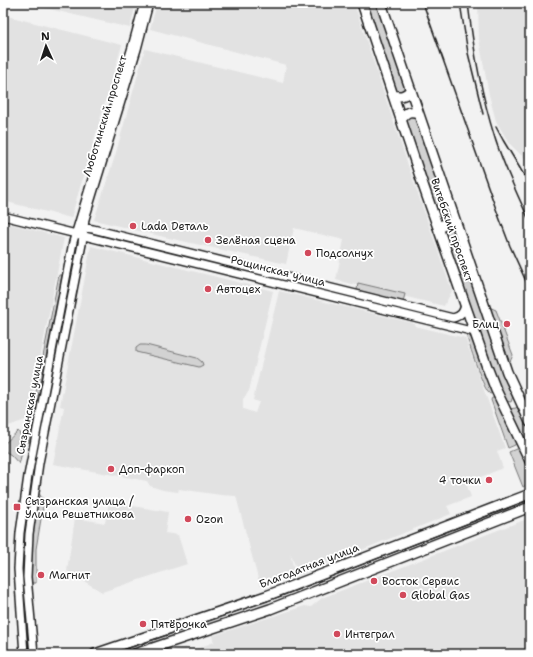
<svg xmlns="http://www.w3.org/2000/svg" width="533" height="657" font-family="'Shantell Sans',sans-serif">
  <style>
    .built { fill: #e2e2e2 }
    .green { fill: #d2d2d2; stroke: #777 }
    .lines { fill: none; stroke-linecap: round; stroke-linejoin: round }
    .tertiary-casing { stroke: #1c1c1c; stroke-width: 10 }
    .primary-casing { stroke: #1c1c1c; stroke-width: 12 }
    .tertiary { stroke: #fff; stroke-width: 7 }
    .primary { stroke: #fff; stroke-width: 9 }
    .tram { stroke: #1c1c1c; stroke-width: 1 }
    .rail { stroke: #1c1c1c; stroke-width: 1.5 }
    .poi-dot { fill: #d1495b; stroke: #fff; stroke-width: 1.5 }
    .labels { text-anchor: middle; dominant-baseline: central; stroke-width: 3.5; stroke-linejoin: round; paint-order: stroke }
    .street-label { font-size: 11px; fill: #1c1c1c; stroke: #fff }
    .poi-label { font-size: 11px; fill: #1c1c1c; stroke: #fff; text-anchor: start }
  </style>
  <rect width="100%" height="100%" fill="#f2f2f2"/>
  <filter id="ink" filterUnits="userSpaceOnUse"><feTurbulence type="fractalNoise" baseFrequency=".025" numOctaves="2"/><feDisplacementMap in="SourceGraphic" scale="8" xChannelSelector="R" yChannelSelector="G"/><feConvolveMatrix kernelMatrix="1 2 1 2 8 2 1 2 1" color-interpolation-filters="sRGB"/></filter>
  <g filter="url(#ink)">
    <path class="built" d="M 24,3 L 136,3 L 130,28 Z
      M 157,3 L 354,3 L 410,171 L 452,291 L 444,306 L 336,280 L 344,240 L 294,228 L 286,264 L 164,237 L 94,220 L 115,156 L 145,49 L 283,83 L 286,65 L 150,29 Z
      M 478,3 L 530,3 L 530,164 L 509,143 L 496,121 L 489,95 L 479,39 Z
      M 3,15 L 122,45 L 71,218 L 3,201 Z
      M 3,222 L 64,238 L 28,419 L 3,428 Z
      M 91,246 L 273,291 L 249,391 L 243,399 L 243,409 L 255,413 L 259,402 L 253,400 L 279,291 L 413,323 L 415,326 L 465,338 L 505,448 L 497,451 L 503,468 L 466,483 L 471,497 L 447,506 L 451,514 L 299,575 L 290,553 L 295,575 L 260,586 L 236,496 L 221,495 L 179,489 L 178,492 L 163,490 L 150,486 L 147,481 L 53,464 L 64,407 L 60,406 Z
      M 109,502 L 168,512 L 165,533 L 178,535 L 187,564 L 102,592 L 67,571 L 75,518 L 105,523 Z
      M 527,519 L 530,529 L 530,654 L 163,654 L 186,647 L 188,652 L 214,642 L 212,636 L 305,606 L 311,607 L 322,598 Z"/>
    <path class="green" d="M 366,3 L 376,3 L 405,88 L 405,91 L 396,92 Z
      M 408,115 L 415,116 L 416,119 L 450,219 L 444,219 L 440,222 L 406,120 Z
      M 447,226 L 452,226 L 454,229 L 513,396 L 511,402 L 506,401 L 489,359 L 443,232 Z
      M 59,275 L 62,275 L 29,443 L 28,436 L 31,418 Z
      M 358,283 L 405,294 L 403,302 L 357,290 Z
      M 489,307 L 496,310 L 513,355 L 509,364 Z
      M 468,335 L 473,340 L 492,393 L 490,394 C 483,390 471,348 467,338 Z
      M 140,345 L 146,345 L 197,358 L 202,362 L 203,365 L 199,367 L 136,352 L 136,348 Z
      M 492,398 L 495,398 L 516,442 L 515,445 L 508,448 L 491,400 Z
      M 518,406 L 530,431 L 530,452 L 509,409 L 516,408 Z
      M 18,431 C 26,441 22,453 19,464 L 11,455 L 3,450 L 4,444 Z
      M 516,449 L 519,450 L 530,472 L 528,473 C 529,479 529,484 523,487 L 509,452 Z
      M 38,492 L 44,501 L 36,549 L 36,583 L 31,583 L 32,545 Z"/>
    <g class="lines">
      <g class="tertiary-casing">
        <path id="tertiary" d="M 3,216 L 475,332
          M 81,230 L 85,228 L 93,229 L 453,318 C 461,316 464,312 465,304
          M 24,654 L 18,569 L 20,533 L 28,476 L 73,242 L 132,47 L 144,3
          M 34,654 L 27,577 L 29,534 L 39,463 L 82,244 L 85,219 L 137,49 L 149,3"/>
      </g>
      <g class="primary-casing">
        <path id="primary" d="M 362,3 L 422,182 L 487,367 L 496,390 L 530,461
          M 381,3 L 507,372 L 530,422
          M 393,95 C 401,97 405,96 411,90
          M 401,119 C 406,112 410,110 418,113
          M 439,231 C 443,223 447,220 456,224
          M 95,654 L 266,596 L 530,494
          M 135,654 L 270,609 L 530,507"/>
      </g>
      <use href="#tertiary" class="tertiary"/>
      <use href="#primary" class="primary"/>
      <path class="tram" d="M 110,654 L 282,596 L 530,499"/>
      <path class="rail" d="M 423,3 L 496,209 L 510,246 L 530,290
        M 460,3 L 468,53 L 483,114
        M 468,3 C 473,46 481,93 494,135 C 503,165 517,194 530,222
        M 496,127 L 503,140 L 530,185"/>
    </g>
  </g>
  <g class="poi-dot">
    <circle cx="133" cy="226" r="4"/>
    <circle cx="208" cy="240" r="4"/>
    <circle cx="308" cy="253" r="4"/>
    <circle cx="208" cy="289" r="4"/>
    <circle cx="507" cy="324" r="4"/>
    <circle cx="111" cy="469" r="4"/>
    <circle cx="489" cy="480" r="4"/>
    <rect x="13" y="503" width="8" height="8" rx="2"/>
    <circle cx="188" cy="519" r="4"/>
    <circle cx="41" cy="575" r="4"/>
    <circle cx="374" cy="581" r="4"/>
    <circle cx="403" cy="595" r="4"/>
    <circle cx="143" cy="624" r="4"/>
    <circle cx="337" cy="634" r="4"/>
  </g>
  <g class="labels">
    <g class="street-label">
      <text transform="translate(105 116) rotate(-73)">Люботинский проспект</text>
      <text transform="translate(452 230) rotate(71)">Витебский проспект</text>
      <text transform="translate(278 271) rotate(14)">Рощинская улица</text>
      <text transform="translate(30 405) rotate(-79)">Сызранская улица</text>
      <text transform="translate(309 566) rotate(-21)">Благодатная улица</text>
    </g>
    <g class="poi-label">
      <text x="141" y="226">Lada Dеталь</text>
      <text x="216" y="240">Зелёная сцена</text>
      <text x="316" y="253">Подсолнух</text>
      <text x="216" y="289">Автоцех</text>
      <text x="499" y="324" text-anchor="end">Блиц</text>
      <text x="119" y="469">Доп-фаркоп</text>
      <text x="481" y="480" text-anchor="end">4 точки</text>
      <text x="25" y="501">Сызранская улица /<tspan x="25" dy="13">Улица Решетникова</tspan></text>
      <text x="196" y="519">Ozon</text>
      <text x="49" y="575">Магнит</text>
      <text x="382" y="581">Восток Сервис</text>
      <text x="411" y="595">Global Gas</text>
      <text x="151" y="624">Пятёрочка</text>
      <text x="345" y="634">Интеграл</text>
    </g>
  </g>
  <rect width="533" height="657" fill="none" stroke="#fff" stroke-width="16"/>
  <rect x="8" y="8" width="517" height="641" fill="none" stroke="#1c1c1c" stroke-width="1.5" filter="url(#ink)"/>
  <g transform="translate(46 46) rotate(357)" stroke="#ffffff" stroke-width="3" paint-order="stroke">
  <path d="M0-3L7 15L0 10L-7 15Z" fill="#1c1c1c"/>
  <text y="-6" font-size="11" font-weight="bold" text-anchor="middle" fill="#1c1c1c">N</text>
  </g>
</svg>
